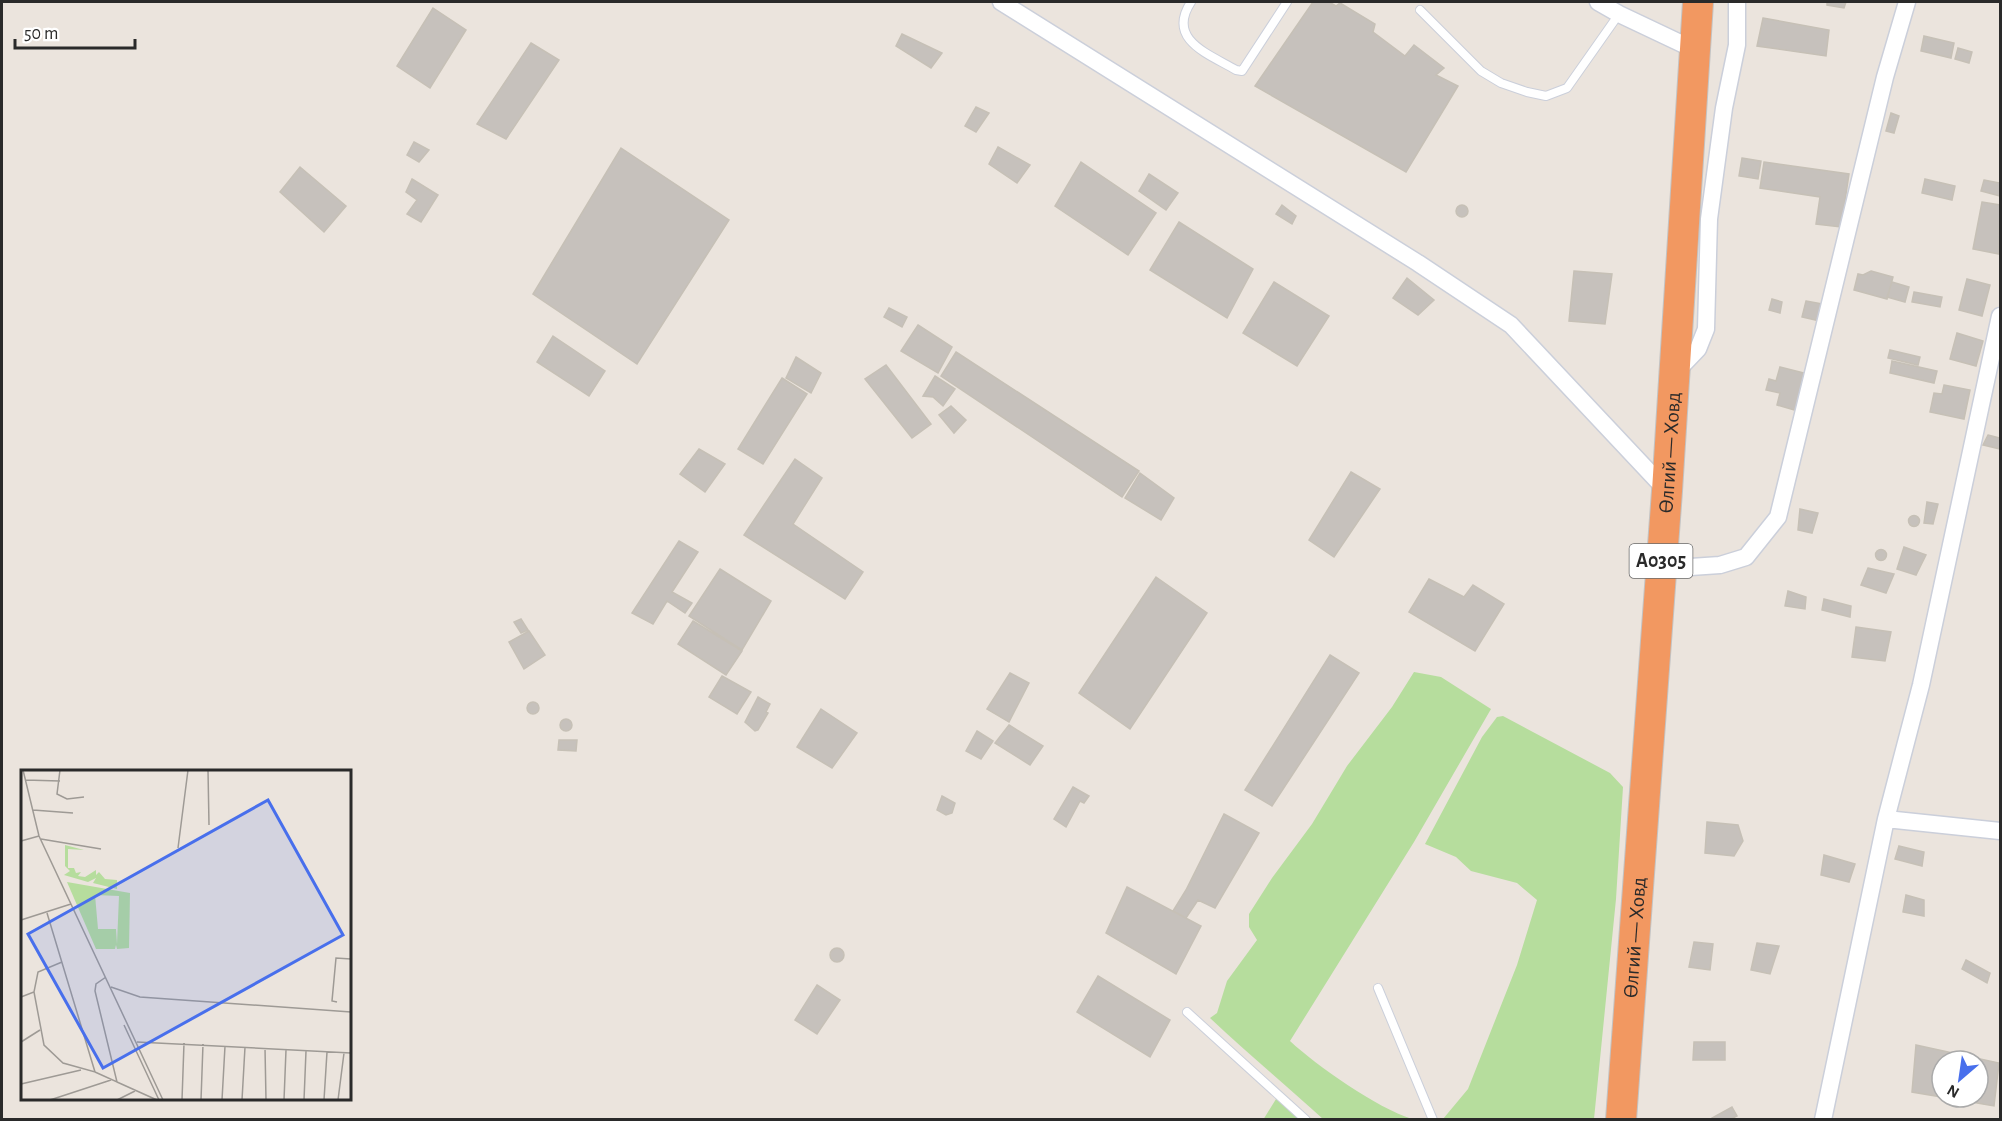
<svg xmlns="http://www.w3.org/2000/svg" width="2002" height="1121" font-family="'Alegreya Sans',sans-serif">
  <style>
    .green { fill: #b6dd9d }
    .building { fill: #c6c1bc; stroke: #c6c0b6; stroke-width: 1.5 }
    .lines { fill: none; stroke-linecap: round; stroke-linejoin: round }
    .lane-casing { stroke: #cbcfda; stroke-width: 10 }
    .street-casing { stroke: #cbcfda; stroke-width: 19 }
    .highway-casing { stroke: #c3c3c3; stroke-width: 32 }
    .lane { stroke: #fff; stroke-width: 8 }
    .street { stroke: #fff; stroke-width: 16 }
    .highway { stroke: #f29861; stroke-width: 30 }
    .labels { text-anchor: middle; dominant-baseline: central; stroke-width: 4.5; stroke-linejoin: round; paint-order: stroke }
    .shield { fill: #fff; stroke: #6a6a6a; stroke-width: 1.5 }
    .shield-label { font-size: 20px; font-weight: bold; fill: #2a2a2a }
    .street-label { font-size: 21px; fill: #2a2a2a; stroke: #fff }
    .inset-road { fill: none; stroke: #9e9a95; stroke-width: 1.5 }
    .view { fill: #486fec; fill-opacity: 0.15; stroke: #486fec; stroke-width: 3 }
    .inset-edge { fill: none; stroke: #2a2a2a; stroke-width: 3 }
  </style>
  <rect width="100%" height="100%" fill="#ebe4dd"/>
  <path class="green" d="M 1414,672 L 1441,677 L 1491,709 L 1414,842 L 1290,1041 C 1317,1066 1377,1108 1412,1119 L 1323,1119 C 1286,1085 1247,1053 1210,1018 L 1217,1013 L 1227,981 L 1257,940 L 1249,927 L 1249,914 L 1272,878 L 1312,824 L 1347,766 L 1392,707 Z
    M 1503,716 L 1610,773 L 1623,787 L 1616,899 L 1594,1119 L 1443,1119 L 1468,1089 L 1517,965 L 1537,900 L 1517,883 L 1471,871 L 1456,857 L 1425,844 L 1482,737 L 1497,717 Z
    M 1281,1091 L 1311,1119 L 1263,1120 Z"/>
  <path class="building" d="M 1313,2 L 1329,2 L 1336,6 L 1340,3 L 1375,24 L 1373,32 L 1405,56 L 1414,45 L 1444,68 L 1436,75 L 1458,86 L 1406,172 L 1255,86 Z
    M 1827,2 L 1846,2 L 1844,8 L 1827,5 Z
    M 433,8 L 466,30 L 430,88 L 397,66 Z
    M 1763,18 L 1829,30 L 1826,56 L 1757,46 Z
    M 902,34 L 942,53 L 931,68 L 896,46 Z
    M 1924,36 L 1954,43 L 1951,58 L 1921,51 Z
    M 531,43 L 559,60 L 506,139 L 477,124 Z
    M 1958,48 L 1972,52 L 1969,63 L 1955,59 Z
    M 976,107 L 989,113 L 976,132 L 965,126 Z
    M 1891,113 L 1899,116 L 1894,133 L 1886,131 Z
    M 414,142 L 429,150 L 419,162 L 407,155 Z
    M 998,147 L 1030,165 L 1017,183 L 989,164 Z
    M 621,148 L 729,220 L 637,364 L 533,294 Z
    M 1742,158 L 1761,161 L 1758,179 L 1739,176 Z
    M 1081,162 L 1156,213 L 1128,255 L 1055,206 Z
    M 1764,162 L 1849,174 L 1841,227 L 1816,224 L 1820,197 L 1760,188 Z
    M 300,167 L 346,206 L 324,232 L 280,192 Z
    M 1149,174 L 1178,193 L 1166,210 L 1139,191 Z
    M 412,179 L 438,195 L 421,222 L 407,214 L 417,200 L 406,192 Z
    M 1925,179 L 1955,186 L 1952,200 L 1922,193 Z
    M 1984,180 L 2000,183 L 2000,196 L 1981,191 Z
    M 1982,202 L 2000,205 L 1999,254 L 1973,249 Z
    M 1282,205 L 1296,216 L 1292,224 L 1276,214 Z
    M1456 211a6 6 0 1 1 12 0a6 6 0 1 1-12 0Z
    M 1179,222 L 1253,269 L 1227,318 L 1150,270 Z
    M 1574,271 L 1612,274 L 1605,324 L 1569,321 Z
    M 1871,271 L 1893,277 L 1887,299 L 1854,290 L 1858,274 L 1863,275 Z
    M 1407,278 L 1434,300 L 1418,315 L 1393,298 Z
    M 1967,279 L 1990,285 L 1982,316 L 1959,310 Z
    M 1274,282 L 1329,316 L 1297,366 L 1243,333 Z
    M 1892,282 L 1909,287 L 1905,302 L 1887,297 Z
    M 1914,292 L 1942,297 L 1940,307 L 1912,302 Z
    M 1772,299 L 1782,302 L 1780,313 L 1769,310 Z
    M 1806,301 L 1823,304 L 1820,321 L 1802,317 Z
    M 889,308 L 907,317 L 902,327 L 884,317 Z
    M 918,325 L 952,347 L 938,373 L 901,351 Z
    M 1957,333 L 1983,341 L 1976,366 L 1950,359 Z
    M 553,336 L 605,371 L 589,396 L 537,362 Z
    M 1890,350 L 1920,357 L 1918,365 L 1888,358 Z
    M 956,352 L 1139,471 L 1122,497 L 941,376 Z
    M 796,357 L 821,373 L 811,393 L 786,378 Z
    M 1892,361 L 1937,371 L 1934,383 L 1890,373 Z
    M 886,365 L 931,424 L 912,438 L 865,379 Z
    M 1780,367 L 1808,374 L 1798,411 L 1777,405 L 1780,393 L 1766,390 L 1769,379 L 1776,381 Z
    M 935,376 L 955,389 L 943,406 L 933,397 L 923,396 Z
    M 782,378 L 807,394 L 763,464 L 738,449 Z
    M 1944,385 L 1970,390 L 1964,419 L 1930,412 L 1934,393 L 1942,394 Z
    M 951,406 L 966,420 L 954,433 L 939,415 Z
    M 1988,435 L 2000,438 L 2000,449 L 1983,445 Z
    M 699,449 L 725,464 L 705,492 L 680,474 Z
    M 795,459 L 822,478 L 793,524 L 863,572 L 845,599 L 744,535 Z
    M 1351,472 L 1380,489 L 1334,557 L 1309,540 Z
    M 1140,473 L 1174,498 L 1161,520 L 1125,498 Z
    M 1927,502 L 1938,504 L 1933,524 L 1924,523 Z
    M 1800,509 L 1818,513 L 1812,533 L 1798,530 Z
    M1908.5 521a5.5 5.5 0 1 1 11 0a5.5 5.5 0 1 1-11 0Z
    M 679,541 L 698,552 L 672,592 L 692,603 L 685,613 L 667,601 L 653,624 L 632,613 Z
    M 1904,547 L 1926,555 L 1916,575 L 1897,569 Z
    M1875.5 555a5.5 5.5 0 1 1 11 0a5.5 5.5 0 1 1-11 0Z
    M 1868,568 L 1894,574 L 1886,593 L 1861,585 Z
    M 720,569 L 771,601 L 742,650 L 689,616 Z
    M 1156,577 L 1207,613 L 1130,729 L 1079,693 Z
    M 1429,579 L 1464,597 L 1473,585 L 1504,604 L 1475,651 L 1409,612 Z
    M 1788,591 L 1806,597 L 1805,609 L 1785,606 Z
    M 1824,599 L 1851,606 L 1850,617 L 1822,610 Z
    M 521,619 L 528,630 L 521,633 L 514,622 Z
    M 693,621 L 742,651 L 726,675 L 678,644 Z
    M 1856,627 L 1891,632 L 1885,661 L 1852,657 Z
    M 529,631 L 545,655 L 524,669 L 509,642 Z
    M 1330,655 L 1359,673 L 1272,806 L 1245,790 Z
    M 1010,673 L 1029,683 L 1009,722 L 987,709 Z
    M 722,676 L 751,692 L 737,714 L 709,697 Z
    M 758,697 L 770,704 L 766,712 L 768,713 L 758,730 L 755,731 L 745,722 Z
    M527 708a6 6 0 1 1 12 0a6 6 0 1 1-12 0Z
    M 821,709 L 857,733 L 832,768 L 797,747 Z
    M560 725a6 6 0 1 1 12 0a6 6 0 1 1-12 0Z
    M 1009,725 L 1043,746 L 1030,765 L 995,743 Z
    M 977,731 L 993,741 L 981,759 L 966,751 Z
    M 559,740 L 577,740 L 576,751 L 558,750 Z
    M 1073,787 L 1089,796 L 1084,803 L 1080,801 L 1066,827 L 1054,819 Z
    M 942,796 L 955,803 L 952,813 L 946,815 L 937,810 Z
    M 1224,814 L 1259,833 L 1215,908 L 1198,900 L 1186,918 L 1173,911 L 1186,890 Z
    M 1707,822 L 1738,825 L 1743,841 L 1734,856 L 1705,853 Z
    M 1899,846 L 1924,852 L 1922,866 L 1895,859 Z
    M 1824,855 L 1855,864 L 1849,882 L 1821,875 Z
    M 1127,887 L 1201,926 L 1176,974 L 1106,933 Z
    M 1906,895 L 1924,900 L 1924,916 L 1903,912 Z
    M 1694,942 L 1713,944 L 1710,970 L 1689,967 Z
    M 1757,943 L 1779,946 L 1770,974 L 1751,970 Z
    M830 955a7 7 0 1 1 14 0a7 7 0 1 1-14 0Z
    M 1966,960 L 1990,973 L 1987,983 L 1962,969 Z
    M 1098,976 L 1170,1020 L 1150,1057 L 1077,1012 Z
    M 817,985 L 840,1000 L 817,1034 L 795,1020 Z
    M 1694,1042 L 1725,1042 L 1725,1060 L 1693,1060 Z
    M 1916,1045 L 1999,1063 L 1994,1106 L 1942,1097 L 1978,1097 L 1978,1061 L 1942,1061 L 1942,1097 L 1912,1092 Z
    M 1732,1107 L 1737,1116 L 1729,1120 L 1713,1120 L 1712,1118 Z"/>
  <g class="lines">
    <g class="lane-casing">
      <path id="lane" d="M 1191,2 C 1166,40 1209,54 1236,70 L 1242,71 L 1287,2
        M 1420,10 L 1481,71 L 1501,83 L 1527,92 L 1546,96 L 1567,88 L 1619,14
        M 1378,988 L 1433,1120
        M 1187,1012 L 1306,1120"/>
    </g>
    <g class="street-casing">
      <path id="street" d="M 1001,2 L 1418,263 L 1511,325 L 1667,491
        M 1598,2 L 1619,14 L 1695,50
        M 1676,372 L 1698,349 L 1706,329 L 1709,219 L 1724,108 L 1737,45 L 1737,2
        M 1661,569 L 1720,565 L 1746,557 L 1778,517 L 1885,77 L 1907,2
        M 1886,819 L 2000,831
        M 1823,1120 L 1886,819 L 1921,685 L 2000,316"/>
    </g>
    <g class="highway-casing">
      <g id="highway">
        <path id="s1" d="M 1621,1120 L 1667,491 L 1698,2"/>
      </g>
    </g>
    <use href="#lane" class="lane"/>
    <use href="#street" class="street"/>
    <use href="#highway" class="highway"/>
  </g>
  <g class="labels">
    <rect class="shield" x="1629.5" y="544" width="63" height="34" rx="4.5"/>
    <g class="shield-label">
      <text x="1661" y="561">A0305</text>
    </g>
    <g class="street-label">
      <text stroke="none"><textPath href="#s1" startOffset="669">Өлгий — Ховд</textPath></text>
      <text stroke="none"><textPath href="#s1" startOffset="183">Өлгий — Ховд</textPath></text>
    </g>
  </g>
  <g transform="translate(21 770)">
    <rect width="330" height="330" fill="#ebe4dd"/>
    <path d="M 44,75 L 63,80 L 47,79 L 47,98 L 53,98 L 55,103 L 60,102 L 57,106 L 64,107 L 75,100 L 75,105 L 78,102 L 84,109 L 96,110 L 96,119 L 72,113 L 75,108 L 67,112 L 43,105 L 49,101 L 44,96 ZM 46,112 L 109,123 L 108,178 L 96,179 L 95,175 L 94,179 L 75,179 ZM 74,125 L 98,126 L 96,174 L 95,159 L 77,159 Z" fill="#b6dd9d" fill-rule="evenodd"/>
    <path class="inset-road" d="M 2,0 L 18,66 L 142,330M 39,0 L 36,24 L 46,29 L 63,27M 187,0 L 188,55M 4,10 L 39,11M 12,40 L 52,43M 20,69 L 80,79M 0,71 L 18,66M 157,78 L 167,0M 0,150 L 50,134M 90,217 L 119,227 L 330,242M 13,222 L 23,275 L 42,293 L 74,302 L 26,143M 0,227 L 13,222 L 17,202 L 41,192M 316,232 L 311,231 L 315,188 L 330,189M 103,255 L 138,330M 0,272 L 19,260M 116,272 L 330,283M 244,278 L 245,330M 74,302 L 96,312 L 74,221 L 75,214 L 85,207M 96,312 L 136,330M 0,314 L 60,300M 29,330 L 90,310M 96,330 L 114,321M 161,330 L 163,273M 180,330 L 182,274M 201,330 L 204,276M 221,330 L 224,277M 263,330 L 265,280M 283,330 L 285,281M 303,330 L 306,282M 317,330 L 323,283"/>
    <path class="view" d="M 247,30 L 322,165 L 82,298 L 7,164 Z"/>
    <rect width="330" height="330" class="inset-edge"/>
  </g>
  <rect width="2002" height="1121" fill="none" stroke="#2a2a2a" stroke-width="6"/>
  <g transform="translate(1960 1079) rotate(209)"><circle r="28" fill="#ffffff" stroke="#aaaaaa" stroke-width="1.5"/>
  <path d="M0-4.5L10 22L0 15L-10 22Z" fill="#486fec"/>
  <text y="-9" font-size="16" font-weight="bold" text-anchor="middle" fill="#2a2a2a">N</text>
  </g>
  <path d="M15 39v9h120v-9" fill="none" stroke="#2a2a2a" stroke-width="3"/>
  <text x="24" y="39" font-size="18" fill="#2a2a2a" stroke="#ffffff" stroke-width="4.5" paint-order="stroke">50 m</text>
</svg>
